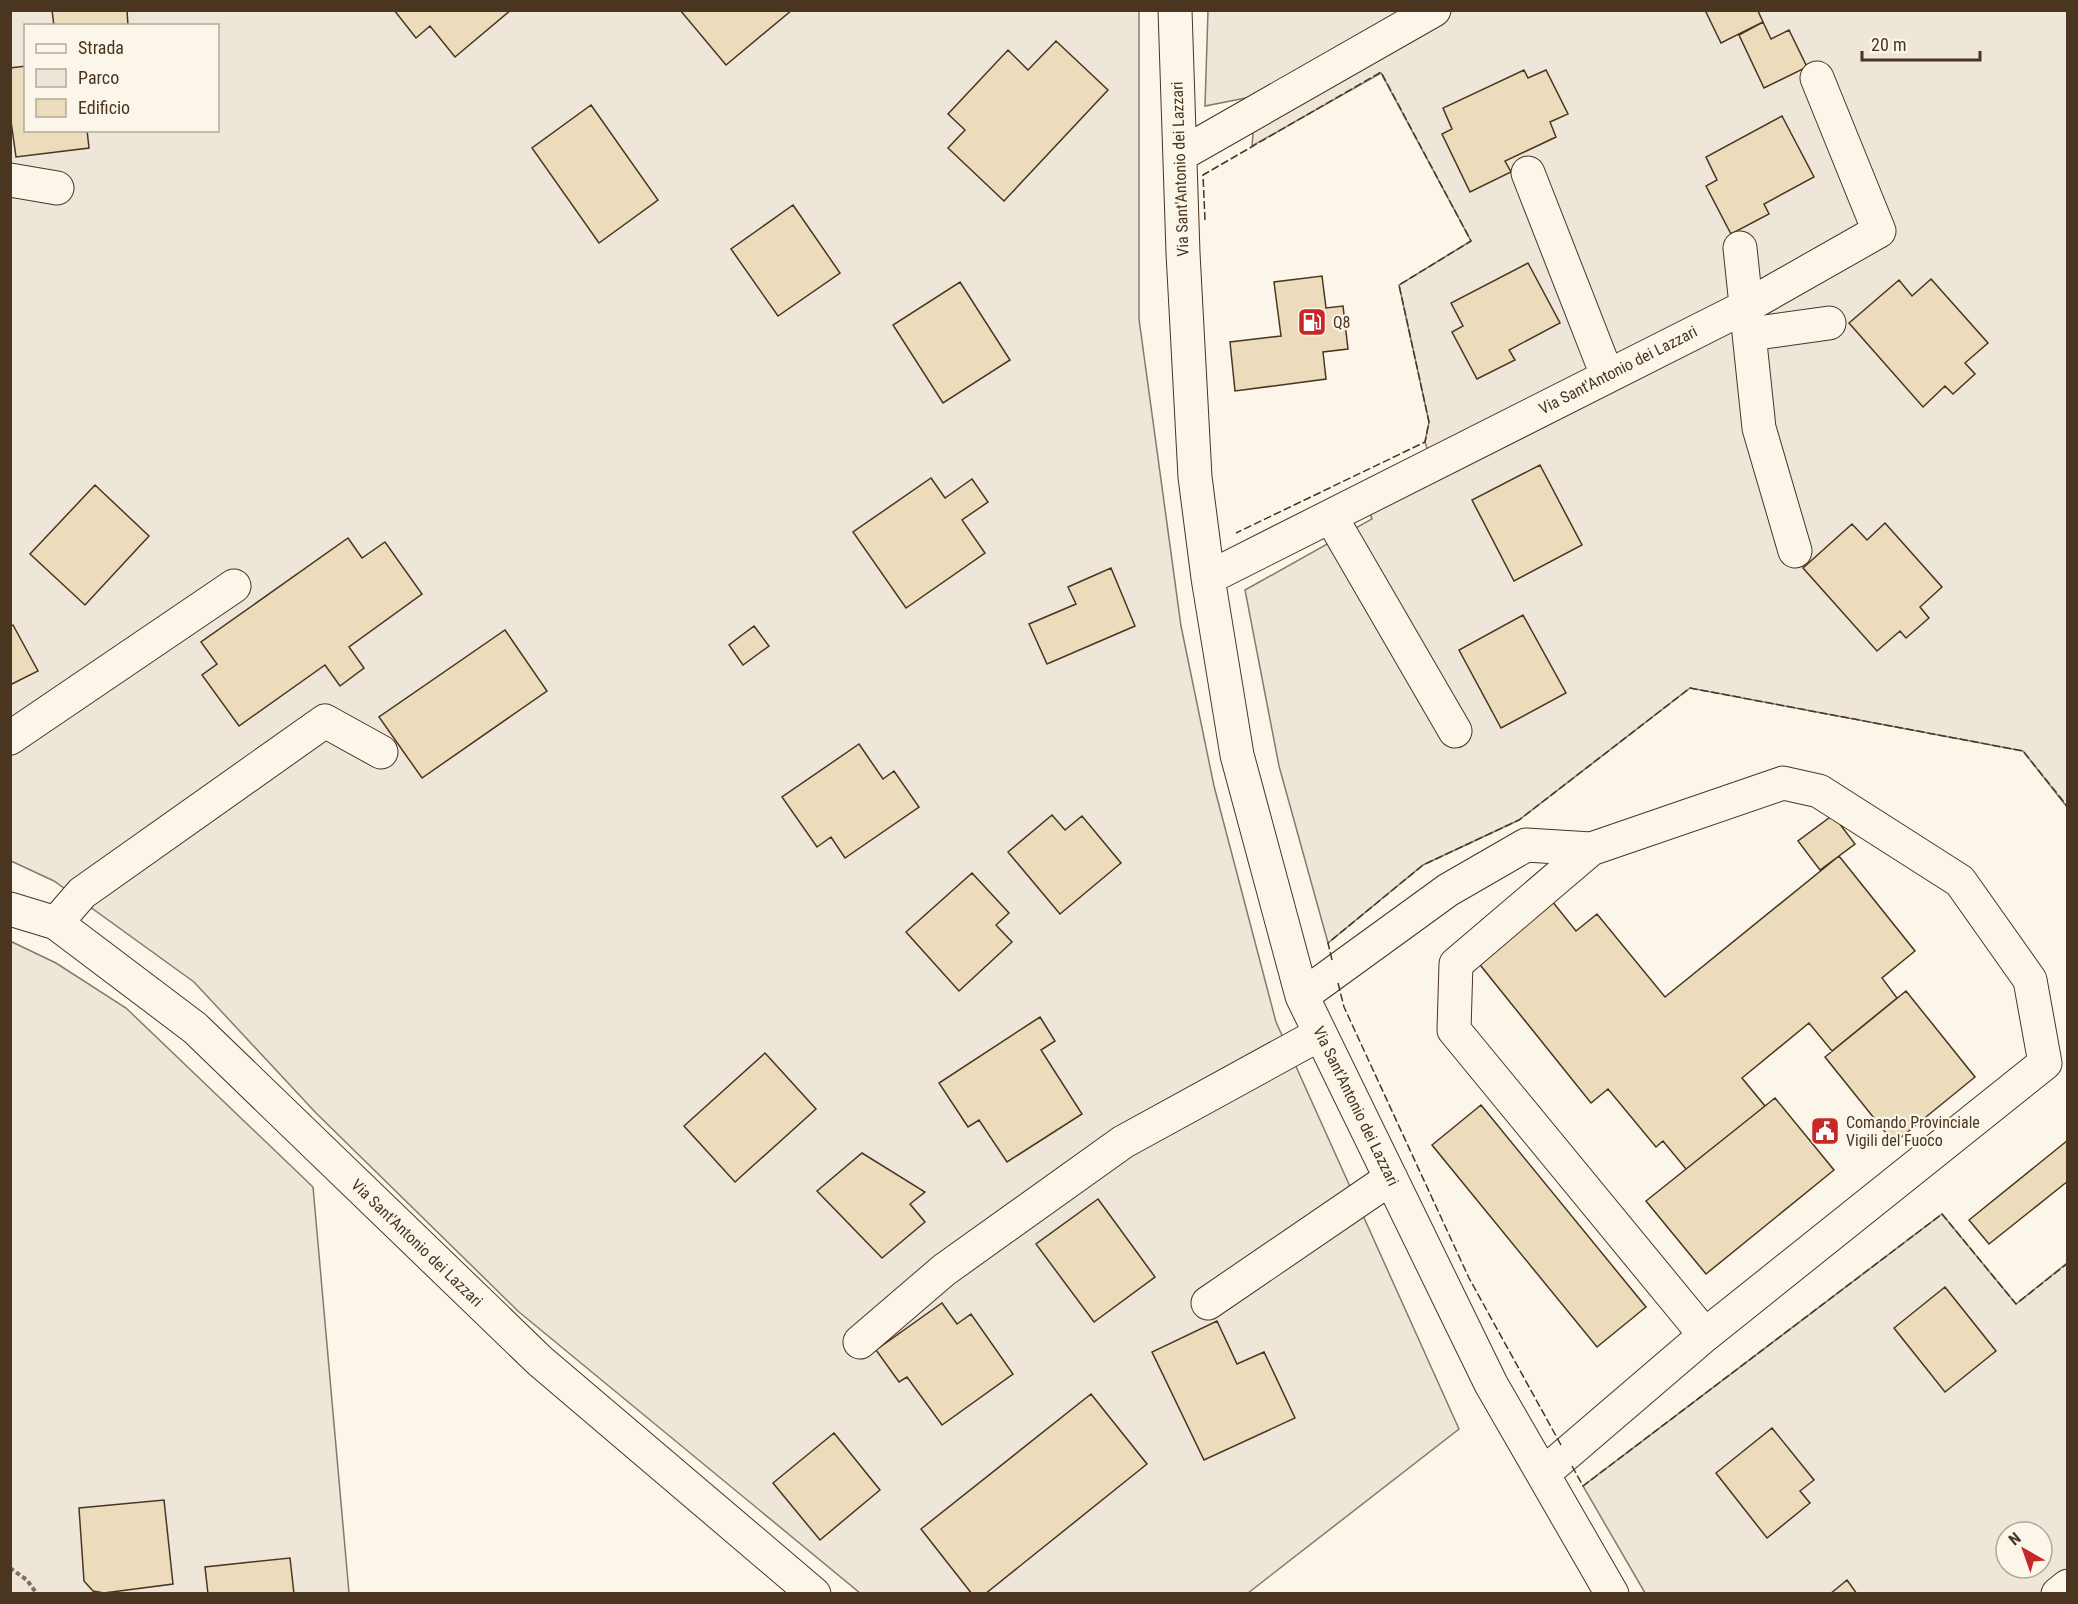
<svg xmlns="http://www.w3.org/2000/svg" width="2078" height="1604" font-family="'Roboto Condensed',sans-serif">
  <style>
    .green { fill: #ede6d9; stroke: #887966; stroke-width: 1.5; fill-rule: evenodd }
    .building { fill: #ecdcbc; stroke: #4a3520; stroke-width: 1.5 }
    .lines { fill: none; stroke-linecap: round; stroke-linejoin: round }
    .minor-casing { stroke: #4a3520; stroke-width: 35 }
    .path { stroke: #7f6f5c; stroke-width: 4; stroke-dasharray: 4.5 3; stroke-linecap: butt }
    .minor { stroke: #fbf6e9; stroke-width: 33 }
    .fence { stroke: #4a3520; stroke-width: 1.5; stroke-dasharray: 8 3; stroke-linecap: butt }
    .labels { text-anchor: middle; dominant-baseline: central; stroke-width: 4.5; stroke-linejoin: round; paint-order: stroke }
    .street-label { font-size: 16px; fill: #4a3520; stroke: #fbf6e9 }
    .poi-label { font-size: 16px; fill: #4a3520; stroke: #fbf6e9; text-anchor: start }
  </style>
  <rect width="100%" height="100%" fill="#fbf6e9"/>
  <path class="green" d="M 11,11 L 1139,11 L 1139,319 L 1181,626 L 1214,786 L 1276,1022 L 1459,1429 L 1248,1593 L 860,1593 L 519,1312 L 316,1113 L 194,982 L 54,881 L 11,861 ZM 26,26 L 218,26 L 218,130 L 26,130 Z
    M 1208,11 L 2067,11 L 2067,807 L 2023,751 L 1690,688 L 1519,820 L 1423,865 L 1328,943 L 1279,766 L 1245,590 L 1372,519 L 1368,507 L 1435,473 L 1425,442 L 1429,422 L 1399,285 L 1471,241 L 1381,73 L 1252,146 L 1256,96 L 1205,106 Z
    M 10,941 L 56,963 L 126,1008 L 313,1187 L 349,1593 L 11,1593 Z
    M 1942,1214 L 2016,1304 L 2067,1263 L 2067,1593 L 1645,1593 L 1583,1486 ZM 2006,1532 L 2042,1532 L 2042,1568 L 2006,1568 Z"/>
  <path class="building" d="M 52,10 L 127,10 L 128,26 L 54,26 Z
    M 394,10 L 511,10 L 455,57 L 430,26 L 416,38 Z
    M 680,10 L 792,10 L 726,65 Z
    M 1705,10 L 1760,10 L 1758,11 L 1763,22 L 1721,43 Z
    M 1763,22 L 1771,39 L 1789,30 L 1807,67 L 1764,88 L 1739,35 Z
    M 1056,41 L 1108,90 L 1004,201 L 948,148 L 965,130 L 948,114 L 1008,50 L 1028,70 Z
    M 26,66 L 26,130 L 87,130 L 89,148 L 16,157 L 10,114 L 10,68 Z
    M 1524,70 L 1528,78 L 1546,70 L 1568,114 L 1550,122 L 1556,137 L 1505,161 L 1511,172 L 1470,192 L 1442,134 L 1452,129 L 1443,108 Z
    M 591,105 L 658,200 L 599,243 L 532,148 Z
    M 1782,116 L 1814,177 L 1764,204 L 1769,214 L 1731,234 L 1706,186 L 1717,180 L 1706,157 Z
    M 793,205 L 840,273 L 778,316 L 731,249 Z
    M 1528,263 L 1560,323 L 1509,350 L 1515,360 L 1477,379 L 1452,332 L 1463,326 L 1451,303 Z
    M 1322,276 L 1326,308 L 1343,306 L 1348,349 L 1323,352 L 1326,379 L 1235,391 L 1230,342 L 1281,336 L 1274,282 Z
    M 1931,279 L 1988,343 L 1965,363 L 1975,374 L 1953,394 L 1945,386 L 1923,407 L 1849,323 L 1899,280 L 1912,296 Z
    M 960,282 L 1010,360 L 943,403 L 893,325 Z
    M 1540,465 L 1582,545 L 1514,581 L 1472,500 Z
    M 931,478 L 945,498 L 972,479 L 988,502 L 962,520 L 985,553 L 906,608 L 853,532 Z
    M 95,485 L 149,536 L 85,605 L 30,554 Z
    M 1885,523 L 1942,587 L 1920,607 L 1929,618 L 1906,638 L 1900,631 L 1877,651 L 1803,568 L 1852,524 L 1867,540 Z
    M 348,538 L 362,558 L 385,542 L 422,594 L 349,647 L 364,668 L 340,686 L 325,665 L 239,726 L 202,675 L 217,664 L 201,642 Z
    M 1111,568 L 1135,626 L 1047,664 L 1029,624 L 1076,604 L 1068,587 Z
    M 1523,615 L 1566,693 L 1501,728 L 1459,650 Z
    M 13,625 L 38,671 L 10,685 L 10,627 Z
    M 754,626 L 769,646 L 743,665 L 729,645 Z
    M 505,630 L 547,691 L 422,778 L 379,717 Z
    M 859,744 L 883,779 L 894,771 L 919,807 L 845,858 L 831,837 L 817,847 L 782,797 Z
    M 1052,815 L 1065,830 L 1082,816 L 1121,863 L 1060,914 L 1008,852 Z
    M 1833,815 L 1855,844 L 1820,870 L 1798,841 Z
    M 1839,856 L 1915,951 L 1882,978 L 1897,998 L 1832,1051 L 1809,1023 L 1742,1078 L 1765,1106 L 1686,1169 L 1663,1141 L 1656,1147 L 1608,1089 L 1591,1103 L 1477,961 L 1552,901 L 1576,931 L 1597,914 L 1665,997 Z
    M 972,873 L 1009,913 L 996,925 L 1012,942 L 959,991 L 906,932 Z
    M 1906,991 L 1975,1077 L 1894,1143 L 1825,1057 Z
    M 1040,1017 L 1055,1041 L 1041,1050 L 1082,1114 L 1007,1162 L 979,1120 L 968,1127 L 939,1083 Z
    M 765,1053 L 816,1109 L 735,1182 L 684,1126 Z
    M 1775,1098 L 1834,1170 L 1706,1274 L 1646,1201 Z
    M 1481,1105 L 1646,1307 L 1597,1347 L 1432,1145 Z
    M 2068,1140 L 2068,1181 L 1989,1244 L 1969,1220 Z
    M 862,1153 L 925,1192 L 910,1204 L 925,1222 L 882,1258 L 817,1191 Z
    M 1098,1199 L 1155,1277 L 1094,1322 L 1036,1244 Z
    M 1945,1287 L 1996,1351 L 1945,1392 L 1894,1328 Z
    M 942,1303 L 957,1324 L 971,1314 L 1013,1374 L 942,1425 L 907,1377 L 899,1382 L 876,1350 Z
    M 1217,1321 L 1237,1364 L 1264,1352 L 1295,1418 L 1204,1460 L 1152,1352 Z
    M 1091,1394 L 1147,1464 L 985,1594 L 972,1594 L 921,1529 Z
    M 1772,1428 L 1814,1480 L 1800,1491 L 1810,1503 L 1767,1538 L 1716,1473 Z
    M 834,1433 L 880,1490 L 820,1540 L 773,1483 Z
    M 164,1500 L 173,1584 L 104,1593 L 93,1591 L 84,1581 L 79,1508 Z
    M 290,1558 L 294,1594 L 208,1594 L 205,1567 Z
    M 1847,1580 L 1857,1594 L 1830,1594 Z"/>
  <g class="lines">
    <g class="minor-casing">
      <path id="minor" d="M 1175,10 L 1183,253 L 1195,477 L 1208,578 L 1237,755 L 1302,996 L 1491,1384 L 1612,1594
        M 1180,155 L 1434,10
        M 1528,173 L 1607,375
        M 10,180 L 57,188
        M 1740,248 L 1759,428 L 1795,551
        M 1750,334 L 1829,323
        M 1331,517 L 1455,731
        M 1208,578 L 1747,306 L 1879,231 L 1817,78
        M 10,738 L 234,586
        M 10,909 L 56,923 L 195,1028 L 540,1361 L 814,1594
        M 56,923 L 82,893 L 325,721 L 381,752
        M 1302,996 L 1448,890 L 1526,845 L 1591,849
        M 1208,1303 L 1391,1178
        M 860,1342 L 944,1270 L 1123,1142 L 1320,1034
        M 1544,1473 L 1705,1335 L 1454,1030 L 1456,964 L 1591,849 L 1783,783 L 1819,791 L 1960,881 L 2030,980 L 2045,1063 L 1705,1335
        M 2058,1594 L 2068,1586"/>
    </g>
    <path class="path" d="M 10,1568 L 27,1580 L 37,1594"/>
    <use href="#minor" class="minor"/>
    <path class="fence" d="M 1205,220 L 1203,175 L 1381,72 L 1471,241 L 1399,285 L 1429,422 L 1425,442 L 1236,533
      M 1332,960 L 1328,943 L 1423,865 L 1519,820 L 1690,688 L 2023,751 L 2068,807
      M 1338,983 L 1344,1007 L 1469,1278 L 1561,1445
      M 1572,1466 L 1583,1486 L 1942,1214 L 2016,1304 L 2068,1263"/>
  </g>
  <defs>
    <g id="fuel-square" transform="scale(1.5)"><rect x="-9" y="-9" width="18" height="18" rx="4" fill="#c62828" stroke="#fbf6e9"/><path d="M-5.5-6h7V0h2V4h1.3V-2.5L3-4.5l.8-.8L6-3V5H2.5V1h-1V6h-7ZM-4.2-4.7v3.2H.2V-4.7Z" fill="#fff"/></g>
    <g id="civic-square" transform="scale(1.5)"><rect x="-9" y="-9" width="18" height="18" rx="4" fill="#c62828" stroke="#fbf6e9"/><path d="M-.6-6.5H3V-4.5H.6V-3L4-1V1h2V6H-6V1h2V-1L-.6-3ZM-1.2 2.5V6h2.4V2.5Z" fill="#fff"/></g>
  </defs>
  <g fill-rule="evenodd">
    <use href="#fuel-square" x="1312" y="322"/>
    <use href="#civic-square" x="1825" y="1131"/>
  </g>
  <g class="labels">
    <g class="street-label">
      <text transform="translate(1180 169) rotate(-92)">Via Sant'Antonio dei Lazzari</text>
      <text transform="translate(1618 370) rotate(-27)">Via Sant'Antonio dei Lazzari</text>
      <text transform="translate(1356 1106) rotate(64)">Via Sant'Antonio dei Lazzari</text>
      <text transform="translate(417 1243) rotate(44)">Via Sant'Antonio dei Lazzari</text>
    </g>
    <g class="poi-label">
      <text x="1333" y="322">Q8</text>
      <text x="1846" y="1122">Comando Provinciale<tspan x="1846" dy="18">Vigili del Fuoco</tspan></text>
    </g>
  </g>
  <rect width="2078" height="1604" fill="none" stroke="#4a3520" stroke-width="24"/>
  <rect x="24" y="24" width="195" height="108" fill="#fbf6e9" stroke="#b4a999" stroke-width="1.5"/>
  <rect x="36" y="44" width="30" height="9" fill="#fbf6e9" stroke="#b4a999" stroke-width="1.5"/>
  <text x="78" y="54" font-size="18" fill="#4a3520">Strada</text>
  <rect x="36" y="69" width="30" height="18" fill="#ede6d9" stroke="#b4a999" stroke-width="1.5"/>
  <text x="78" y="84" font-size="18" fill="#4a3520">Parco</text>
  <rect x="36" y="99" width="30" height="18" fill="#ecdcbc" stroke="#b4a999" stroke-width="1.5"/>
  <text x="78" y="114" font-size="18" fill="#4a3520">Edificio</text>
  <g transform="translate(2024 1550) rotate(320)"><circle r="28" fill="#fbf6e9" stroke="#b4a999" stroke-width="1.5"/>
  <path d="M0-4.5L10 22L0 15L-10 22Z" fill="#c62828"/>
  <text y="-9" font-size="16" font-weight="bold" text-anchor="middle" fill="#4a3520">N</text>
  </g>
  <path d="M1862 51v9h118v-9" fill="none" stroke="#4a3520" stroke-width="3"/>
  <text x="1871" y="51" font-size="18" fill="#4a3520" stroke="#fbf6e9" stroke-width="4.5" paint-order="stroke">20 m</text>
</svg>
